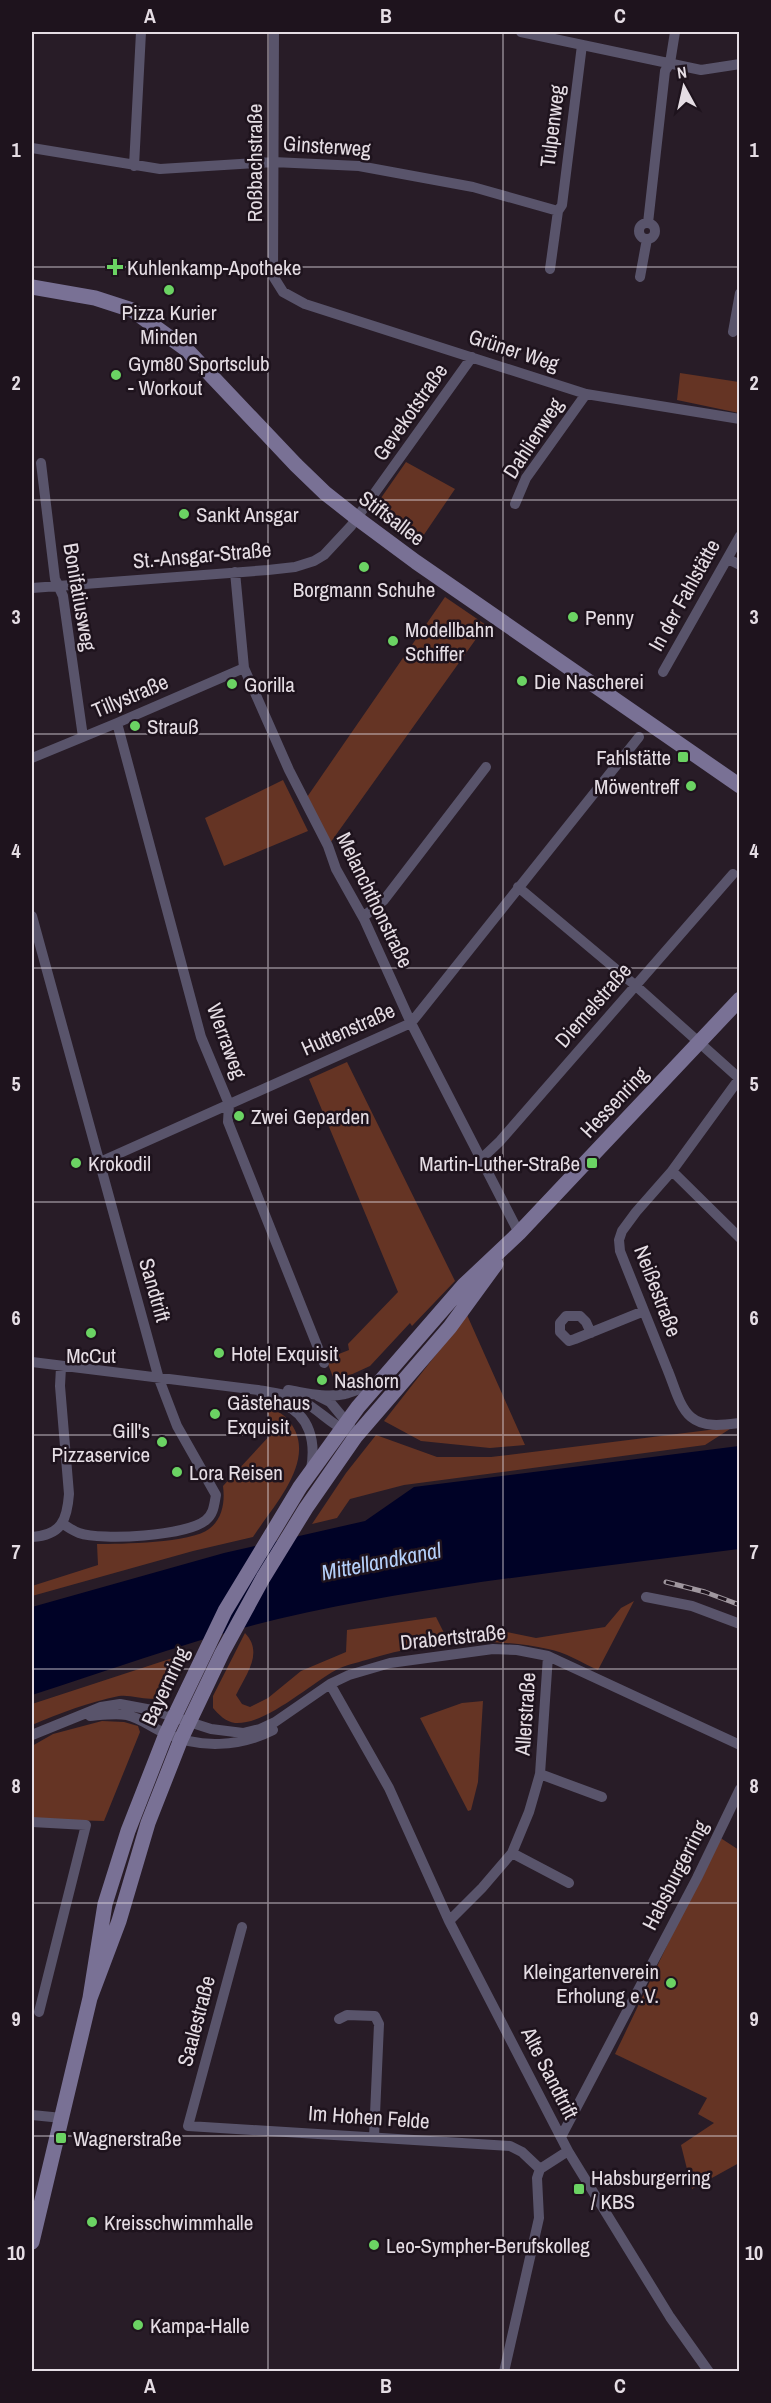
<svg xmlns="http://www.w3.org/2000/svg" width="771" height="2403" font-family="'Archivo Narrow',sans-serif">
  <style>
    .green { fill: #653424 }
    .water { fill: #000226 }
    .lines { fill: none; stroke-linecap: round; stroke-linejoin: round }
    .street { stroke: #59546b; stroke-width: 10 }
    .secondary { stroke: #797195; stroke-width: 15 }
    .rail-casing { stroke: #a0979f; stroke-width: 5 }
    .rail { stroke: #1e131d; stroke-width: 3; stroke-dasharray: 9; stroke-linecap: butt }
    .grid { fill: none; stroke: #e5dde4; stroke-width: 1.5; stroke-opacity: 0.55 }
    .poi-dot { fill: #6bd363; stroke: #1e131d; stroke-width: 2 }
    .labels { text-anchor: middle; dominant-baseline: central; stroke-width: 5; stroke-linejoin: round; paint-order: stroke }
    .street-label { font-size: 21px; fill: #e5dde4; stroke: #1e131d }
    .poi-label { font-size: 21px; fill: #e5dde4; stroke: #1e131d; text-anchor: start }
    .water-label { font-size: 22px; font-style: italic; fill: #b5d0fa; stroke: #1e131d }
    .neatline { fill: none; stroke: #e5dde4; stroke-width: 2 }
    .grid-label { font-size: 20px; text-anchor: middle; font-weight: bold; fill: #e5dde4 }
  </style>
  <rect width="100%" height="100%" fill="#281c27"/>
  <path class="green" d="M 680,373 L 739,382 L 739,413 L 677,400 Z
    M 406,462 L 455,489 L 419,542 L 374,508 Z
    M 445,597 L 486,625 L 328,846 L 305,800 Z
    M 283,780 L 308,831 L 224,866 L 205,818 Z
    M 347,1062 L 455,1281 L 412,1326 L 410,1323 L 370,1366 L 335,1382 L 326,1359 L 349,1350 L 348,1344 L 398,1292 L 309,1079 Z
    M 467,1315 L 525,1445 L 490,1448 L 421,1441 L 384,1421 Z
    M 266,1408 C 277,1410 286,1415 292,1425 C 316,1462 273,1506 253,1537 L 193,1551 L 32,1596 L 32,1586 L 98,1565 L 97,1544 C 121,1544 191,1543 209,1529 C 223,1519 225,1501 223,1486 L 274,1431 Z
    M 733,1427 L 705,1445 L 404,1485 L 350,1499 L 337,1518 L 312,1524 L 346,1473 L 376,1435 L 437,1457 L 491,1457 Z
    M 634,1601 L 598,1670 C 582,1663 565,1652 548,1649 C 488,1636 424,1642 366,1660 C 356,1663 345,1665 336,1670 C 310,1684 266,1725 235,1723 C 226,1722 218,1714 213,1708 L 213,1696 L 245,1633 C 264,1653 246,1674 236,1695 L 242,1704 L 250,1707 L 268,1698 L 301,1671 L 346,1652 L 347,1630 L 436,1617 L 446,1637 L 502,1631 L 536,1638 L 605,1627 L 621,1608 Z
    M 191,1652 C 184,1665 178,1687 165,1695 C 149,1704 135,1694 119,1696 C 89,1702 60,1713 32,1725 L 32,1704 Z
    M 483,1701 L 478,1782 L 471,1810 L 468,1811 L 420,1718 L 462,1703 Z
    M 102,1721 L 124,1722 L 138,1726 L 140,1732 L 104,1821 L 32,1819 L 32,1746 L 53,1734 Z
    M 719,1837 L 739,1850 L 739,2163 L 692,2189 L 681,2145 L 714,2123 L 698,2114 L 707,2098 L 615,2054 Z"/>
  <path class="water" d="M 739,1446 L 739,1549 C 586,1569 430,1584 278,1619 C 195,1639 113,1669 32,1695 L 32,1607 L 224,1553 L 365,1521 L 414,1487 Z"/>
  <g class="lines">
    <path class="street" d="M 274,32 L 273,276 L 283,292 L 305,304 L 586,394 L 740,419
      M 521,32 L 701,70 L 740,64
      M 32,148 L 160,169 L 273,162 L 359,166 L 473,187 L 558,211
      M 134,166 L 141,32
      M639 231a8 8 0 1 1 16 0a8 8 0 1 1-16 0Z
      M 648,223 L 665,71 L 670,63 L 675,32
      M 550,269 L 558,211 L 562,205 L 582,45
      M 640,277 L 647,239
      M 733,332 L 740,293
      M 41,463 L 55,579 L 63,596 L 83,737
      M 515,504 L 526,478 L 586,394
      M 728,559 L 740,565
      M 235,572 L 244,668 L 289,770 L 328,846 L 336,869 L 364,919 L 411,1023 L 519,1233
      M 32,588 L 268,570 L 295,567 L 314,561 L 324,555 L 351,526 L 472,357
      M 663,672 L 740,536
      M 117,723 L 201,1037 L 229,1104 L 228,1122 L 324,1363
      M 32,758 L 117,723 L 244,668
      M 518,887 L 636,986 L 740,1079
      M 32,916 L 159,1379 L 177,1426 L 216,1495 C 214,1505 214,1513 206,1520 C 187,1536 102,1541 79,1533 C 73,1531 68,1527 63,1524
      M 363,917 L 384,900 L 486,767
      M 739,1079 L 672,1171 L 636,1212 L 622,1231 L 619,1240 L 620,1251 C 636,1291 652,1331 668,1371 C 674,1385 679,1407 691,1417 C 704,1428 723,1425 740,1423
      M 480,1160 L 500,1141 L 733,874
      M 100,1162 L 411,1023 L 639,737
      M 672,1171 L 740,1238
      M 591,1333 L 586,1322 L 580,1316 L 566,1316 L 560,1323 L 560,1332 L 569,1341 L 575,1339 L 644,1311
      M 32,1362 L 258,1390 C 273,1393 291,1394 304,1402 C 320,1411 331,1424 348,1432
      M 258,1390 C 266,1398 272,1399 283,1404 C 310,1415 316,1442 311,1469
      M 288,1390 C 307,1393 325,1398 345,1394 C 356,1391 364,1386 376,1385
      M 318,1396 L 330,1402 L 350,1426
      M 32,1537 C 61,1535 67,1521 69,1494 L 60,1386 L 61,1367
      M 646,1597 L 692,1606 L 740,1624
      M 330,1684 L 389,1788 L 449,1921 L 568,2151 L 670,2317 L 709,2372
      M 90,1716 C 102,1715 115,1713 127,1715 C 141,1718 152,1728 165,1733 C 199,1749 240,1747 273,1730
      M 32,1735 L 101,1707 L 120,1704 L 152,1710 L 211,1729 L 243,1733 L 260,1729 L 275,1722 L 330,1684 L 349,1675 L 390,1663 L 493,1649 L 517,1650 L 548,1656 L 740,1745
      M 540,1774 L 602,1797
      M 32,1822 L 86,1825 L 39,2012
      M 512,1853 L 569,1883
      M 449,1921 L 482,1888 L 512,1853 L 529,1812 L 540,1774 L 548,1656
      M 242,1927 L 188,2126 L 510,2146 L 522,2152 L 540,2169
      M 339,2019 L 347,2015 L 375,2016 L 379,2024 L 374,2137
      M 32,2115 L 62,2118
      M 561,2137 L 697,1878 L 740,1789
      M 504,2372 L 539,2218 L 537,2178 L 540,2169 L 568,2151"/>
    <path class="secondary" d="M 32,287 L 95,298 L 132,310 L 187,350 L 296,465 L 325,493 L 358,519 L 416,562 L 740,786
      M 90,1998 L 105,1904 L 128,1831 L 166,1734 L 225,1611 L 300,1487 L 358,1407 L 464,1285 L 519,1233 L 740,999
      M 32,2242 L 90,1998 L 119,1921 L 148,1823 L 181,1739 L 222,1653 L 263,1578 L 306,1508 L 356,1436 L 450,1327 L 496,1264"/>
    <g class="rail-casing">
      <path id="rail" d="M 666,1582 L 705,1592 L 740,1605"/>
    </g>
    <use href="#rail" class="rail"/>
  </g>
  <path class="grid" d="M 268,32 L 268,2372M 503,32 L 503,2372M 32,267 L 740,267M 32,500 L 740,500M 32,734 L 740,734M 32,968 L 740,968M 32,1202 L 740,1202M 32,1435 L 740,1435M 32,1669 L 740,1669M 32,1903 L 740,1903M 32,2136 L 740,2136"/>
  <g class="poi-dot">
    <path d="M112 258h6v6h6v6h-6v6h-6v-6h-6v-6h6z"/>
    <circle cx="169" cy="290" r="6"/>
    <circle cx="116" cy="375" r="6"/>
    <circle cx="184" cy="514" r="6"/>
    <circle cx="364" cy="567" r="6"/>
    <circle cx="573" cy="617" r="6"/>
    <circle cx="393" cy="641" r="6"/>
    <circle cx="522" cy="681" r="6"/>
    <circle cx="232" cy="684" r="6"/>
    <circle cx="135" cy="726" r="6"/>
    <rect x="677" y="751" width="12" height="12" rx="3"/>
    <circle cx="691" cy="786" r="6"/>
    <circle cx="239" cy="1116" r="6"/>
    <circle cx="76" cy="1163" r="6"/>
    <rect x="586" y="1157" width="12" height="12" rx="3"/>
    <circle cx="91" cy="1333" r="6"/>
    <circle cx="219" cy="1353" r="6"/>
    <circle cx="322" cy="1380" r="6"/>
    <circle cx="215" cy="1414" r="6"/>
    <circle cx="162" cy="1442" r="6"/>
    <circle cx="177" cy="1472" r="6"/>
    <circle cx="671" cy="1983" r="6"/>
    <rect x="55" y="2132" width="12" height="12" rx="3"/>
    <rect x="573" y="2183" width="12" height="12" rx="3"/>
    <circle cx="92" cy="2222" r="6"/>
    <circle cx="374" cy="2245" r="6"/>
    <circle cx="138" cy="2325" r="6"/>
  </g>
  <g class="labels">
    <g class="street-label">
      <text transform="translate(552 126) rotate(-83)">Tulpenweg</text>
      <text transform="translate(327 146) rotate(4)">Ginsterweg</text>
      <text transform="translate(254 163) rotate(-90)">Roßbachstraße</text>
      <text transform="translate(514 350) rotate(18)">Grüner Weg</text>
      <text transform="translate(410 412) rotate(-55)">Gevekotstraße</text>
      <text transform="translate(533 438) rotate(-57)">Dahlienweg</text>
      <text transform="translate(392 518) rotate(37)">Stiftsallee</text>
      <text transform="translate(202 555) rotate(-5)">St.-Ansgar-Straße</text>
      <text transform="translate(684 595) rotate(-61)">In der Fahlstätte</text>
      <text transform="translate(80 597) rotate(80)">Bonifatiusweg</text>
      <text transform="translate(130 696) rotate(-23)">Tillystraße</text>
      <text transform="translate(375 900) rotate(64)">Melanchthonstraße</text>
      <text transform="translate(593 1005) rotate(-49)">Diemelstraße</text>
      <text transform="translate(348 1029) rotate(-24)">Huttenstraße</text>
      <text transform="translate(227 1041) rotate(70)">Werraweg</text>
      <text transform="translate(614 1102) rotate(-47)">Hessenring</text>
      <text transform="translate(155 1290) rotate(74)">Sandtrift</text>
      <text transform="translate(658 1291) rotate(69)">Neißestraße</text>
      <text transform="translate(453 1637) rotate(-6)">Drabertstraße</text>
      <text transform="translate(165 1686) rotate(-65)">Bayernring</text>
      <text transform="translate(525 1714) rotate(-86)">Allerstraße</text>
      <text transform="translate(675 1875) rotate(-63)">Habsburgerring</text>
      <text transform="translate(196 2021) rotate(-75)">Saalestraße</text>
      <text transform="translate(550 2073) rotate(63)">Alte Sandtrift</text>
      <text transform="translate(369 2117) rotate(4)">Im Hohen Felde</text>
    </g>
    <g class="poi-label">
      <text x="127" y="267">Kuhlenkamp-Apotheke</text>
      <text x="169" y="312" text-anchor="middle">Pizza Kurier<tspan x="169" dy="24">Minden</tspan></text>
      <text x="128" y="363">Gym80 Sportsclub<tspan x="128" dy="24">- Workout</tspan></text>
      <text x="196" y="514">Sankt Ansgar</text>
      <text x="364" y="589" text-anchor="middle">Borgmann Schuhe</text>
      <text x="585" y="617">Penny</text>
      <text x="405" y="629">Modellbahn<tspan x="405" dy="24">Schiffer</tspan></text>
      <text x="534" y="681">Die Nascherei</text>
      <text x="244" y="684">Gorilla</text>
      <text x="147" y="726">Strauß</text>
      <text x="671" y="757" text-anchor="end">Fahlstätte</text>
      <text x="679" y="786" text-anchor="end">Möwentreff</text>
      <text x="251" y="1116">Zwei Geparden</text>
      <text x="88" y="1163">Krokodil</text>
      <text x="580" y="1163" text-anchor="end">Martin-Luther-Straße</text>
      <text x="231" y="1353">Hotel Exquisit</text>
      <text x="91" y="1355" text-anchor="middle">McCut</text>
      <text x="334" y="1380">Nashorn</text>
      <text x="227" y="1402">Gästehaus<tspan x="227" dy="24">Exquisit</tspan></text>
      <text x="150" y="1430" text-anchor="end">Gill's<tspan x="150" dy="24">Pizzaservice</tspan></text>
      <text x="189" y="1472">Lora Reisen</text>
      <text x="659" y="1971" text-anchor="end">Kleingartenverein<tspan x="659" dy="24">Erholung e.V.</tspan></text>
      <text x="73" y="2138">Wagnerstraße</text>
      <text x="591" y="2177">Habsburgerring<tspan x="591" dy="24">/ KBS</tspan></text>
      <text x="104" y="2222">Kreisschwimmhalle</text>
      <text x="386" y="2245">Leo-Sympher-Berufskolleg</text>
      <text x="150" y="2325">Kampa-Halle</text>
    </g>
    <g class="water-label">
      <text transform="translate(381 1561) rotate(-11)">Mittellandkanal</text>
    </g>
  </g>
  <rect width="771" height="2403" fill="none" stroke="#1e131d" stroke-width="66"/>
  <g transform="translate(684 87) rotate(352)" stroke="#1e131d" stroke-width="4.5" paint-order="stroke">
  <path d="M0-4.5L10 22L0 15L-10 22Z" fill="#e5dde4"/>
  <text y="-9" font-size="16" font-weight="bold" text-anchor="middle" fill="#e5dde4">N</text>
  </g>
  <rect x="33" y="33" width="705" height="2337" class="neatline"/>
  <g class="grid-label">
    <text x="150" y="23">A</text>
    <text x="386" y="23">B</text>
    <text x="620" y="23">C</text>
    <text x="16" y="157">1</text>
    <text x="754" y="157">1</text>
    <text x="16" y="390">2</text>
    <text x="754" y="390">2</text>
    <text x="16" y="624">3</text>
    <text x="754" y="624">3</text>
    <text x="16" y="858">4</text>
    <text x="754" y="858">4</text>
    <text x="16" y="1091">5</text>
    <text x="754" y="1091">5</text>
    <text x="16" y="1325">6</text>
    <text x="754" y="1325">6</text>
    <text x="16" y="1559">7</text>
    <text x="754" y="1559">7</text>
    <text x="16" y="1793">8</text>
    <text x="754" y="1793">8</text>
    <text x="16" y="2026">9</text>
    <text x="754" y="2026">9</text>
    <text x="16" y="2260">10</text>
    <text x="754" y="2260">10</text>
    <text x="150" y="2393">A</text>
    <text x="386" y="2393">B</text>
    <text x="620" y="2393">C</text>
  </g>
</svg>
